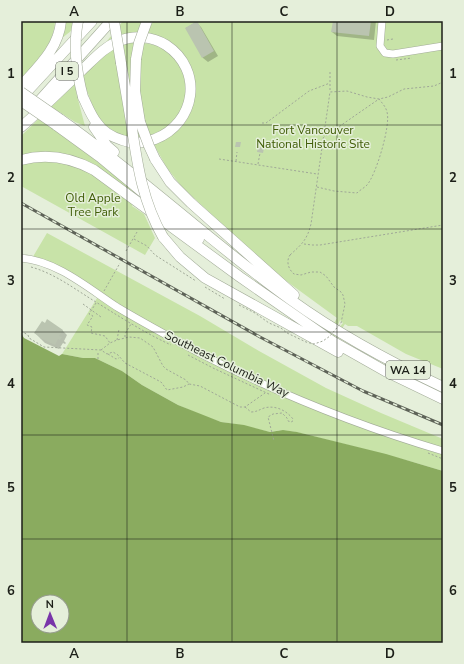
<svg xmlns="http://www.w3.org/2000/svg" width="464" height="664" font-family="'Nunito Sans',sans-serif">
  <style>
    .green { fill: #c8e3a8 }
    .water { fill: #8aab5f; fill-rule: evenodd }
    .shadow { fill: #0003 }
    .building { fill: #bac4b0 }
    .lines { fill: none; stroke-linecap: round; stroke-linejoin: round }
    .minor-casing { stroke: #a3ac99; stroke-width: 8 }
    .highway-casing { stroke: #a3ac99; stroke-width: 11 }
    .path { stroke: #9fa797; stroke-width: 1; stroke-dasharray: 2 2; stroke-linecap: butt }
    .minor { stroke: #fff; stroke-width: 7 }
    .highway { stroke: #fff; stroke-width: 10 }
    .rail-casing { stroke: #5e6358; stroke-width: 3 }
    .rail { stroke: #e5efda; stroke-width: 1.5; stroke-dasharray: 4.5; stroke-linecap: butt }
    .highway-bridge-casing { stroke: #a3ac99; stroke-width: 11; stroke-linecap: butt }
    .path-bridge { stroke: #9fa797; stroke-width: 1; stroke-dasharray: 2 2; stroke-linecap: butt }
    .highway-bridge { stroke: #fff; stroke-width: 10 }
    .grid { fill: none; stroke: #1c1f18; stroke-width: 1; stroke-opacity: 0.55 }
    .labels { text-anchor: middle; dominant-baseline: central; stroke-width: 3; stroke-linejoin: round; paint-order: stroke }
    .shield { fill: #e5efda; stroke: #585d52; stroke-width: 1 }
    .shield-label { font-size: 11px; font-weight: bold; fill: #1c1f18 }
    .park-label { font-size: 12px; fill: #405d07; stroke: #e5efda }
    .street-label { font-size: 12px; fill: #1c1f18; stroke: #e5efda }
    .neatline { fill: none; stroke: #1c1f18; stroke-width: 1.5 }
    .grid-label { font-size: 13px; text-anchor: middle; font-weight: bold; fill: #1c1f18 }
  </style>
  <rect width="100%" height="100%" fill="#e5efda"/>
  <path class="green" d="M 21,21 L 55,21 C 54,45 36,62 21,79 Z
    M 65,21 L 73,21 L 71,31 L 62,38 Z
    M 123,21 L 143,21 L 138,34 L 108,43 L 107,41 Z
    M 153,21 L 443,21 L 443,369 L 406,354 L 357,326 L 348,326 L 345,324 C 341,330 338,337 330,338 L 343,323 L 340,320 L 338,325 L 327,336 L 323,334 L 330,330 L 337,318 L 274,272 L 182,187 L 167,168 L 153,143 C 161,140 180,130 184,124 C 197,106 198,73 185,56 C 176,44 160,40 147,34 Z
    M 136,42 C 145,43 154,44 163,48 C 175,54 185,73 186,86 C 187,94 183,108 179,115 C 175,123 167,126 161,131 C 139,145 110,136 97,115 C 92,107 90,97 86,89 L 76,92 L 85,126 L 75,122 L 58,111 L 69,139 L 139,195 L 141,200 L 99,169 L 21,157 L 21,136 L 100,60 L 114,48 L 121,45 Z
    M 41,160 C 46,160 51,160 56,161 C 86,164 110,187 133,204 L 132,206 L 144,214 L 155,238 L 145,255 L 21,186 L 21,165 Z
    M 47,233 L 200,316 L 259,351 L 326,388 L 381,413 L 443,439 L 443,471 C 404,459 364,449 324,439 C 308,435 287,427 270,432 L 235,424 L 221,422 L 206,417 L 178,405 L 142,385 L 122,371 L 95,358 L 83,358 L 62,354 L 99,295 L 67,275 L 31,260 Z"/>
  <path class="water" d="M 21,333 L 24,338 L 59,356 L 62,354 L 83,358 L 95,358 L 122,371 L 142,385 L 178,405 L 221,422 L 244,425 L 270,432 L 283,430 L 297,432 L 386,454 L 443,471 L 443,643 L 21,643 ZM 38,602 L 62,602 L 62,626 L 38,626 Z"/>
  <path class="shadow" d="M 334,21 L 376,21 L 374,40 L 337,36 L 332,32 Z
    M 196,22 L 201,27 L 218,56 L 208,62 L 203,58 L 186,28 Z
    M 62,330 L 67,335 L 64,341 L 66,343 L 65,344 L 63,343 L 59,349 L 45,343 L 35,333 Z"/>
  <path class="building" d="M 197,21 L 214,51 L 202,58 L 185,28 Z
    M 333,21 L 371,21 L 369,36 L 331,32 Z
    M 236,142 L 241,142 L 240,147 L 235,147 Z
    M 258,147 L 264,148 L 263,153 L 257,152 Z
    M 47,319 L 63,330 L 59,336 L 62,337 L 60,340 L 58,339 L 55,345 L 40,338 L 40,337 L 34,333 L 42,321 L 45,323 Z"/>
  <g class="lines">
    <g class="minor-casing">
      <path id="minor" d="M 382,21 L 380,46 L 385,53 L 393,54 L 443,46
        M 21,258 C 57,261 88,288 117,307 C 147,325 177,341 207,357 C 282,395 362,427 443,451"/>
    </g>
    <g class="highway-casing">
      <path id="highway" d="M 136,59 L 135,91 L 140,122
        M 121,63 L 131,122
        M 21,86 C 38,67 59,48 61,21
        M 21,98 L 92,21
        M 32,109 L 111,21
        M 60,119 C 140,175 211,243 291,300 C 338,334 390,362 443,387
        M 56,125 L 100,157 L 199,239
        M 21,127 C 42,109 61,90 81,71 C 93,60 104,47 119,41 C 134,35 152,36 166,45 C 204,70 196,123 155,139 C 144,143 132,144 122,140 C 112,137 103,132 97,123 C 91,116 87,105 83,97
        M 94,127 L 107,146 L 114,152
        M 155,159 L 170,182 L 191,203 L 294,295
        M 21,160 C 47,153 70,157 94,170 L 240,277 L 332,341 L 385,371 L 443,399
        M 163,237 L 180,257 L 205,278 L 338,352"/>
    </g>
    <path class="path" d="M 387,40 L 393,39
      M 396,60 L 412,58
      M 330,72 L 330,91
      M 262,123 L 266,123 L 309,91 L 330,83
      M 219,159 L 317,174
      M 236,161 L 237,152
      M 258,164 L 260,153
      M 317,187 L 334,191 L 357,193 C 360,190 364,188 367,185 C 376,175 391,125 387,112 C 386,107 382,103 379,99 L 324,137
      M 134,239 L 147,246 L 155,255 L 196,281
      M 304,244 L 312,245 L 320,245 L 443,225
      M 126,251 L 137,232
      M 290,255 C 302,244 307,240 311,224 L 330,92 L 347,91 L 367,97 L 379,99 L 388,97 L 404,89 L 434,86 L 443,82
      M 31,267 C 53,273 72,287 91,299 C 117,315 143,332 171,345
      M 205,287 L 225,299
      M 104,291 L 120,263
      M 96,303 L 89,314 L 93,316 L 87,325 L 92,327 L 91,333 L 105,336 L 110,343
      M 83,304 L 101,317
      M 21,331 L 28,335 L 29,338 L 44,347 L 101,350 L 107,354 L 113,352 L 118,355 L 125,363 L 161,382 L 167,390 L 183,387 L 189,384
      M 125,337 L 125,334 L 131,324
      M 117,340 L 119,329
      M 101,350 L 110,343 L 117,340 L 129,337 L 140,338 L 153,347 L 163,366 L 166,369 L 186,380 L 189,384 L 200,386 L 240,407 L 245,407 L 265,393
      M 108,354 L 116,359 L 119,358
      M 188,355 L 213,368 L 271,395
      M 98,359 L 98,351
      M 245,407 L 251,412 C 256,412 259,410 264,408 C 275,405 286,410 293,419 L 292,422 L 288,421 L 287,418 L 282,413 L 273,414 L 268,417 L 274,441
      M 428,453 L 443,459"/>
    <use href="#minor" class="minor"/>
    <use href="#highway" class="highway"/>
    <g class="rail-casing">
      <path id="rail" d="M 21,203 L 260,337 L 363,391 L 443,425"/>
    </g>
    <use href="#rail" class="rail"/>
    <g class="highway-bridge-casing">
      <path id="highway-bridge" d="M 78,21 C 73,47 76,71 83,97
        M 114,21 L 121,63
        M 136,59 L 139,43 L 147,21
        M 21,92 L 60,119
        M 21,101 L 56,125
        M 131,122 C 137,162 142,201 163,237
        M 140,122 L 149,146 L 155,159"/>
    </g>
    <path class="path-bridge" d="M 239,305 L 255,313 L 269,323 L 281,328 L 287,333 L 306,342 L 314,344 L 323,341 L 330,336 L 341,323 L 345,304 L 343,295 L 341,292 L 334,287 L 326,276 L 320,272 L 311,272 L 301,275 L 294,274 C 288,269 286,261 290,255"/>
    <use href="#highway-bridge" class="highway-bridge"/>
  </g>
  <path class="grid" d="M 127,21 L 127,643M 232,21 L 232,643M 337,21 L 337,643M 21,125 L 443,125M 21,229 L 443,229M 21,332 L 443,332M 21,435 L 443,435M 21,539 L 443,539"/>
  <g class="labels">
    <g class="shield">
      <rect x="56" y="62" width="22" height="18" rx="3"/>
      <rect x="386" y="361" width="44" height="18" rx="3"/>
    </g>
    <g class="shield-label">
      <text x="67" y="71">I 5</text>
      <text x="408" y="370">WA 14</text>
    </g>
    <g class="park-label">
      <text x="313" y="130">Fort Vancouver<tspan x="313" dy="14">National Historic Site</tspan></text>
      <text x="93" y="198">Old Apple<tspan x="93" dy="14">Tree Park</tspan></text>
    </g>
    <g class="street-label">
      <text transform="translate(227 364) rotate(26)">Southeast Columbia Way</text>
    </g>
  </g>
  <rect width="464" height="664" fill="none" stroke="#e5efda" stroke-width="44"/>
  <g transform="translate(50 614) rotate(359)"><circle r="19" fill="#e5efda" stroke="#959c8c"/>
  <path d="M0-3L7 15L0 10L-7 15Z" fill="#7935a9"/>
  <text y="-6" font-size="11" font-weight="bold" text-anchor="middle" fill="#1c1f18">N</text>
  </g>
  <rect x="22" y="22" width="420" height="620" class="neatline"/>
  <g class="grid-label">
    <text x="74" y="16">A</text>
    <text x="180" y="16">B</text>
    <text x="284" y="16">C</text>
    <text x="390" y="16">D</text>
    <text x="11" y="78">1</text>
    <text x="453" y="78">1</text>
    <text x="11" y="182">2</text>
    <text x="453" y="182">2</text>
    <text x="11" y="285">3</text>
    <text x="453" y="285">3</text>
    <text x="11" y="388">4</text>
    <text x="453" y="388">4</text>
    <text x="11" y="492">5</text>
    <text x="453" y="492">5</text>
    <text x="11" y="595">6</text>
    <text x="453" y="595">6</text>
    <text x="74" y="658">A</text>
    <text x="180" y="658">B</text>
    <text x="284" y="658">C</text>
    <text x="390" y="658">D</text>
  </g>
</svg>
